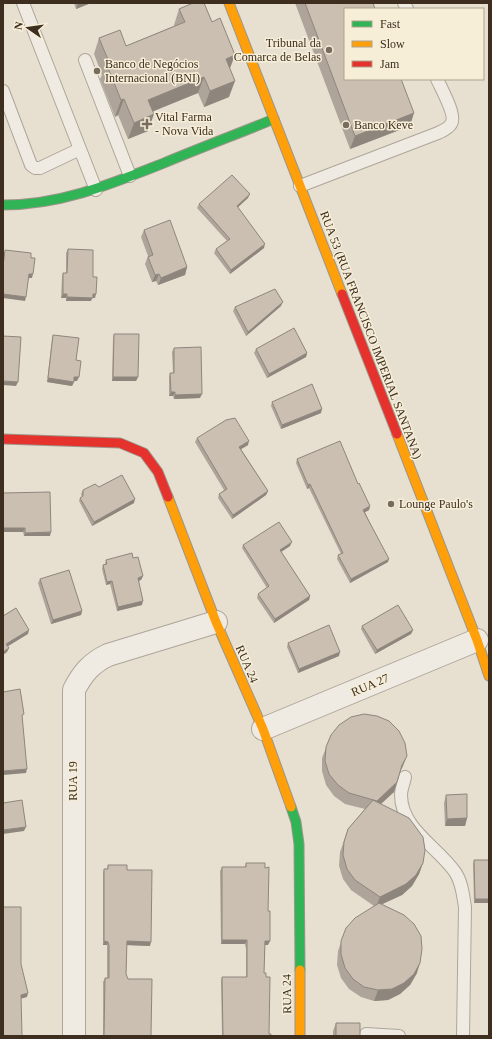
<svg xmlns="http://www.w3.org/2000/svg" width="492" height="1039" font-family="Georgia,serif">
  <style>
    .lines { fill: none; stroke-linecap: round; stroke-linejoin: round }
    .lane-casing { stroke: #ada599; stroke-width: 14 }
    .street-casing { stroke: #ada599; stroke-width: 24 }
    .fast-casing { stroke: #9c958a; stroke-width: 11 }
    .slow-casing { stroke: #9c958a; stroke-width: 11 }
    .jam-casing { stroke: #9c958a; stroke-width: 11 }
    .lane { stroke: #efebe3; stroke-width: 12 }
    .street { stroke: #efebe3; stroke-width: 22 }
    .fast { stroke: #30b455; stroke-width: 9 }
    .slow { stroke: #ff9f0a; stroke-width: 9 }
    .jam { stroke: #e5322d; stroke-width: 9 }
    .wall { fill: #afa499 }
    .shaded-wall { fill: #8e867d }
    .building { fill: #cbbfb2; stroke: #8e867d }
    .poi-dot { fill: #786c5e; stroke: #f7eed8; stroke-width: 1.5 }
    .labels { text-anchor: middle; dominant-baseline: central; stroke-width: 3; stroke-linejoin: round; paint-order: stroke }
    .poi-label { font-size: 12px; fill: #3d2e20; stroke: #f7eed8; text-anchor: start }
    .street-label { font-size: 12px; fill: #3d2e20; stroke: #f7eed8 }
  </style>
  <rect width="100%" height="100%" fill="#e7e0d1"/>
  <g class="lines">
    <g class="lane-casing">
      <path id="lane" d="M 23,3 L 96,190
        M 404,3 L 407,9
        M 85,60 L 130,176
        M 3,91 L 31,165 L 35,168 L 40,168 L 80,149
        M 300,186 L 438,133 C 442,131 448,129 451,124 C 457,116 441,88 437,79
        M 405,777 C 404,783 401,789 401,795 C 401,829 438,847 455,872 C 462,882 463,895 465,907 L 463,1036
        M 366,1034 L 399,1036"/>
    </g>
    <g class="street-casing">
      <path id="street" d="M 263,729 L 477,640
        M 74,1036 L 74,690 C 82,674 91,663 108,655 L 216,622"/>
    </g>
    <g class="fast-casing">
      <path id="fast" d="M 3,205 C 61,205 111,184 164,163 C 200,148 237,134 274,119
        M 291,807 L 296,822 L 299,844 L 300,970"/>
    </g>
    <g class="slow-casing">
      <path id="slow" d="M 229,3 L 342,294
        M 397,434 L 477,640 L 489,676
        M 168,497 L 216,622 L 263,729 L 291,807
        M 300,970 L 300,1036"/>
    </g>
    <g class="jam-casing">
      <path id="jam" d="M 342,294 L 397,434
        M 3,439 L 120,443 L 144,453 L 158,472 L 168,497"/>
    </g>
    <use href="#lane" class="lane"/>
    <use href="#street" class="street"/>
    <use href="#fast" class="fast"/>
    <use href="#slow" class="slow"/>
    <use href="#jam" class="jam"/>
  </g>
  <path class="wall" d="M 74,3 L 91,3 L 76,9 Z
    M 295,3 L 373,3 L 410,126 L 350,149 Z
    M 179,9 L 230,68 L 229,97 L 204,107 L 198,93 L 152,111 L 148,131 L 128,139 L 118,115 L 115,117 L 100,79 L 102,75 L 94,54 L 99,38 L 126,46 L 174,26 L 174,25 Z
    M 248,198 L 238,207 L 264,248 L 230,274 L 214,253 L 216,249 L 227,241 L 197,208 L 199,204 Z
    M 144,230 L 187,267 L 185,275 L 158,285 L 156,281 L 152,282 L 145,264 L 148,256 L 141,237 Z
    M 68,249 L 93,277 L 95,298 L 92,298 L 91,301 L 66,301 L 66,298 L 61,298 L 62,277 L 63,273 L 66,273 L 66,253 Z
    M 281,306 L 246,336 L 233,311 L 235,307 Z
    M 114,334 L 138,377 L 136,381 L 112,381 L 113,338 Z
    M 53,335 L 76,360 L 77,381 L 74,381 L 72,386 L 47,382 L 52,339 Z
    M 174,348 L 200,398 L 174,399 L 173,396 L 169,396 L 169,377 L 170,373 L 173,373 L 172,352 Z
    M 256,349 L 307,353 L 306,357 L 267,378 L 254,353 Z
    M 272,402 L 321,413 L 281,429 L 271,406 Z
    M 197,438 L 248,445 L 241,449 L 268,491 L 266,495 L 232,519 L 218,498 L 219,494 L 224,490 L 195,442 Z
    M 297,459 L 358,484 L 370,506 L 369,510 L 365,512 L 388,562 L 350,583 L 337,559 L 338,555 L 341,554 L 309,488 L 307,489 L 296,463 Z
    M 99,487 L 134,503 L 92,526 L 79,501 L 80,498 L 82,497 L 81,494 L 83,490 Z
    M 3,493 L 50,536 L 24,536 L 23,532 L 3,532 Z
    M 243,545 L 290,546 L 281,552 L 310,596 L 309,600 L 274,623 L 257,598 L 258,594 L 267,588 L 242,548 Z
    M 133,558 L 143,576 L 141,580 L 138,581 L 142,605 L 117,611 L 110,584 L 106,585 L 102,569 L 103,565 L 105,564 L 106,560 Z
    M 40,579 L 82,611 L 81,615 L 51,624 L 38,583 Z
    M 362,626 L 413,630 L 411,634 L 375,654 L 361,629 Z
    M 288,643 L 339,656 L 298,673 L 287,647 Z
    M 331,735 L 403,766 L 400,772 L 394,792 L 381,804 L 423,863 L 419,874 L 412,886 L 402,895 L 382,904 L 417,973 L 410,985 L 400,994 L 388,1000 L 374,1001 L 361,997 L 349,989 L 341,978 L 337,965 L 338,951 L 346,928 L 374,906 L 351,890 L 343,879 L 339,866 L 340,852 L 348,829 L 365,809 L 345,804 L 334,796 L 326,785 L 322,771 L 322,758 Z
    M 446,795 L 467,818 L 465,826 L 445,826 L 444,803 Z
    M 474,860 L 489,903 L 474,903 L 473,864 Z
    M 246,863 L 268,911 L 268,945 L 265,945 L 264,973 L 266,977 L 269,1034 L 271,1036 L 222,1036 L 221,981 L 222,977 L 246,977 L 246,949 L 245,944 L 221,944 L 220,871 L 222,867 L 245,867 Z
    M 108,865 L 127,870 L 150,946 L 127,945 L 126,974 L 128,979 L 151,1036 L 103,1036 L 103,982 L 105,978 L 107,978 L 107,945 L 103,945 L 103,873 L 104,869 L 107,869 Z
    M 336,1023 L 360,1036 L 333,1036 L 333,1031 Z"/>
  <path class="shaded-wall" d="M 78,3 L 91,3 L 76,9 Z
    M 235,55 L 229,71 L 226,59 Z
    M 204,77 L 198,93 L 142,116 L 148,100 Z
    M 235,81 L 229,97 L 204,107 L 210,91 Z
    M 124,99 L 118,115 L 115,117 L 121,100 Z
    M 414,113 L 410,126 L 350,149 L 355,136 Z
    M 154,114 L 148,131 L 128,139 L 134,123 Z
    M 250,194 L 248,198 L 236,209 L 237,206 Z
    M 265,244 L 264,248 L 230,274 L 231,270 Z
    M 187,267 L 185,275 L 158,285 L 161,278 Z
    M 29,274 L 33,274 L 32,278 L 27,278 Z
    M 159,274 L 156,281 L 152,282 L 155,275 Z
    M 3,294 L 26,297 L 25,301 L 3,298 Z
    M 63,294 L 67,294 L 66,298 L 61,298 Z
    M 93,294 L 96,294 L 95,298 L 92,298 L 91,301 L 66,301 L 67,297 Z
    M 283,302 L 281,306 L 246,336 L 248,332 Z
    M 307,353 L 306,357 L 267,378 L 269,374 Z
    M 74,377 L 79,377 L 77,381 L 73,381 Z
    M 113,377 L 138,377 L 136,381 L 112,381 Z
    M 48,378 L 74,382 L 72,386 L 47,382 Z
    M 3,381 L 18,382 L 16,386 L 3,385 Z
    M 171,392 L 175,392 L 173,396 L 169,396 Z
    M 202,394 L 200,398 L 174,399 L 175,395 Z
    M 322,409 L 321,413 L 281,429 L 282,425 Z
    M 249,441 L 248,445 L 238,451 L 239,447 Z
    M 310,484 L 309,488 L 307,489 L 308,485 Z
    M 268,491 L 266,495 L 232,519 L 233,515 Z
    M 135,499 L 134,503 L 92,526 L 94,522 Z
    M 370,506 L 369,510 L 362,514 L 363,510 Z
    M 3,528 L 25,528 L 23,532 L 3,532 Z
    M 51,532 L 50,536 L 24,536 L 25,533 Z
    M 292,542 L 290,546 L 278,554 L 280,550 Z
    M 389,559 L 388,562 L 350,583 L 351,579 Z
    M 143,576 L 141,580 L 136,582 L 138,578 Z
    M 112,581 L 110,584 L 106,585 L 107,582 Z
    M 310,596 L 309,600 L 274,623 L 275,619 Z
    M 143,601 L 142,605 L 117,611 L 118,607 Z
    M 82,611 L 81,615 L 51,624 L 53,620 Z
    M 29,630 L 28,634 L 5,648 L 6,644 Z
    M 413,630 L 411,634 L 375,654 L 377,650 Z
    M 9,648 L 7,652 L 3,655 L 3,652 Z
    M 340,652 L 339,656 L 298,673 L 299,669 Z
    M 407,756 L 403,766 L 398,775 L 402,765 Z
    M 27,769 L 26,773 L 3,775 L 3,771 Z
    M 397,782 L 394,792 L 373,811 L 377,801 Z
    M 467,818 L 465,826 L 445,826 L 447,819 Z
    M 26,827 L 24,831 L 3,834 L 3,830 Z
    M 423,863 L 419,874 L 412,886 L 402,895 L 376,907 L 380,897 Z
    M 475,899 L 489,899 L 489,903 L 474,903 Z
    M 222,940 L 247,940 L 245,944 L 221,944 Z
    M 104,941 L 108,942 L 107,945 L 103,945 Z
    M 127,941 L 151,942 L 150,946 L 125,945 Z
    M 265,941 L 270,941 L 268,945 L 264,945 Z
    M 420,963 L 417,973 L 410,985 L 400,994 L 388,1000 L 374,1001 L 378,990 Z
    M 28,993 L 27,997 L 20,999 L 21,995 Z"/>
  <path class="building" d="M 193,3 L 204,3 L 212,22 L 220,18 L 235,55 L 226,59 L 235,81 L 210,91 L 204,77 L 148,100 L 154,114 L 134,123 L 124,99 L 121,100 L 106,63 L 109,62 L 99,38 L 120,30 L 126,46 L 185,22 L 179,9 Z
    M 305,3 L 373,3 L 375,9 L 345,9 L 345,79 L 401,79 L 414,113 L 355,136 Z
    M 232,175 L 250,194 L 237,206 L 265,244 L 231,270 L 216,249 L 230,239 L 199,204 Z
    M 170,220 L 187,267 L 161,278 L 159,274 L 155,275 L 148,257 L 153,255 L 144,230 Z
    M 68,249 L 93,250 L 93,277 L 97,277 L 96,294 L 93,294 L 93,298 L 67,297 L 67,294 L 63,294 L 63,273 L 67,273 Z
    M 5,250 L 31,253 L 31,258 L 35,258 L 33,274 L 29,274 L 26,297 L 3,294 L 3,266 Z
    M 275,289 L 283,302 L 248,332 L 235,307 Z
    M 294,328 L 307,353 L 269,374 L 256,349 Z
    M 114,334 L 139,334 L 138,377 L 113,377 Z
    M 53,335 L 79,338 L 76,360 L 81,361 L 79,377 L 74,377 L 74,382 L 48,378 Z
    M 3,336 L 21,337 L 18,382 L 3,381 Z
    M 201,347 L 202,394 L 175,395 L 175,392 L 171,392 L 170,373 L 174,373 L 174,348 Z
    M 312,384 L 322,409 L 282,425 L 272,402 Z
    M 235,418 L 249,441 L 239,447 L 268,491 L 233,515 L 219,494 L 227,489 L 197,438 L 226,420 Z
    M 340,441 L 358,484 L 359,483 L 370,506 L 363,510 L 389,559 L 351,579 L 338,555 L 343,553 L 310,484 L 308,485 L 297,459 Z
    M 122,475 L 135,499 L 94,522 L 80,498 L 83,496 L 83,490 L 95,484 L 99,487 Z
    M 50,492 L 51,532 L 25,533 L 25,528 L 3,528 L 3,493 Z
    M 279,522 L 292,542 L 280,550 L 310,596 L 275,619 L 258,594 L 269,586 L 243,545 Z
    M 132,553 L 133,558 L 138,557 L 143,576 L 138,578 L 143,601 L 118,607 L 112,581 L 107,582 L 103,565 L 107,564 L 106,560 Z
    M 69,570 L 82,611 L 53,620 L 40,579 Z
    M 398,605 L 413,630 L 377,650 L 362,626 Z
    M 16,608 L 29,630 L 6,644 L 9,648 L 3,652 L 3,616 Z
    M 329,625 L 340,652 L 299,669 L 288,643 Z
    M 20,689 L 24,714 L 22,715 L 27,769 L 3,771 L 3,692 Z
    M 364,714 L 377,716 L 389,721 L 399,731 L 405,743 L 407,756 L 402,765 L 397,782 L 377,801 L 349,793 L 338,785 L 329,774 L 325,761 L 326,747 L 331,735 L 339,725 L 351,717 Z
    M 467,794 L 467,818 L 447,819 L 446,795 Z
    M 22,800 L 26,827 L 3,830 L 3,803 Z
    M 373,800 L 409,818 L 423,837 L 425,850 L 423,863 L 416,875 L 406,884 L 380,897 L 355,880 L 347,869 L 343,855 L 344,842 L 348,829 Z
    M 474,860 L 489,860 L 489,899 L 475,899 Z
    M 246,863 L 265,863 L 265,868 L 269,867 L 268,911 L 270,911 L 270,941 L 265,941 L 264,973 L 266,973 L 266,977 L 270,977 L 269,1034 L 271,1034 L 271,1036 L 223,1036 L 222,977 L 247,977 L 247,940 L 222,940 L 222,867 L 246,867 Z
    M 108,865 L 127,865 L 127,870 L 152,870 L 151,942 L 127,941 L 126,974 L 128,979 L 152,979 L 151,1036 L 104,1036 L 105,978 L 109,978 L 109,946 L 108,942 L 104,941 L 104,869 L 108,869 Z
    M 379,903 L 404,915 L 414,924 L 421,936 L 422,949 L 420,963 L 414,974 L 404,983 L 392,989 L 378,990 L 364,987 L 353,979 L 345,968 L 341,954 L 341,941 L 346,928 L 355,918 Z
    M 3,907 L 21,907 L 21,964 L 28,993 L 21,995 L 22,1036 L 3,1036 Z
    M 336,1023 L 360,1023 L 360,1036 L 336,1036 Z"/>
  <g class="poi-dot">
    <circle cx="329" cy="50" r="4"/>
    <circle cx="97" cy="71" r="4"/>
    <path d="M145 118h4v4h4v4h-4v4h-4v-4h-4v-4h4z"/>
    <circle cx="346" cy="125" r="4"/>
    <circle cx="391" cy="504" r="4"/>
  </g>
  <g class="labels">
    <g class="poi-label">
      <text x="321" y="43" text-anchor="end">Tribunal da<tspan x="321" dy="14">Comarca de Belas</tspan></text>
      <text x="105" y="64">Banco de Negócios<tspan x="105" dy="14">Internacional (BNI)</tspan></text>
      <text x="155" y="117">Vital Farma<tspan x="155" dy="14">- Nova Vida</tspan></text>
      <text x="354" y="125">Banco Keve</text>
      <text x="399" y="504">Lounge Paulo's</text>
    </g>
    <g class="street-label">
      <text transform="translate(371 335) rotate(69)">RUA 53 (RUA FRANCISCO IMPERIAL SANTANA)</text>
      <text transform="translate(247 664) rotate(67)">RUA 24</text>
      <text transform="translate(370 685) rotate(-23)">RUA 27</text>
      <text transform="translate(73 781) rotate(-90)">RUA 19</text>
      <text transform="translate(287 994) rotate(-91)">RUA 24</text>
    </g>
  </g>
  <rect width="492" height="1039" fill="none" stroke="#3d2e20" stroke-width="8"/>
  <rect x="344" y="8" width="140" height="72" fill="#f7eed8" stroke="#ada18e"/>
  <rect x="352" y="21" width="20" height="6" fill="#30b455" stroke="#ada18e"/>
  <text x="380" y="28" font-size="12" fill="#3d2e20">Fast</text>
  <rect x="352" y="41" width="20" height="6" fill="#ff9f0a" stroke="#ada18e"/>
  <text x="380" y="48" font-size="12" fill="#3d2e20">Slow</text>
  <rect x="352" y="61" width="20" height="6" fill="#e5322d" stroke="#ada18e"/>
  <text x="380" y="68" font-size="12" fill="#3d2e20">Jam</text>
  <g transform="translate(28 28) rotate(283)" stroke="#f7eed8" stroke-width="3" paint-order="stroke">
  <path d="M0-3L7 15L0 10L-7 15Z" fill="#3d2e20"/>
  <text y="-6" font-size="11" font-weight="bold" text-anchor="middle" fill="#3d2e20">N</text>
  </g>
</svg>
